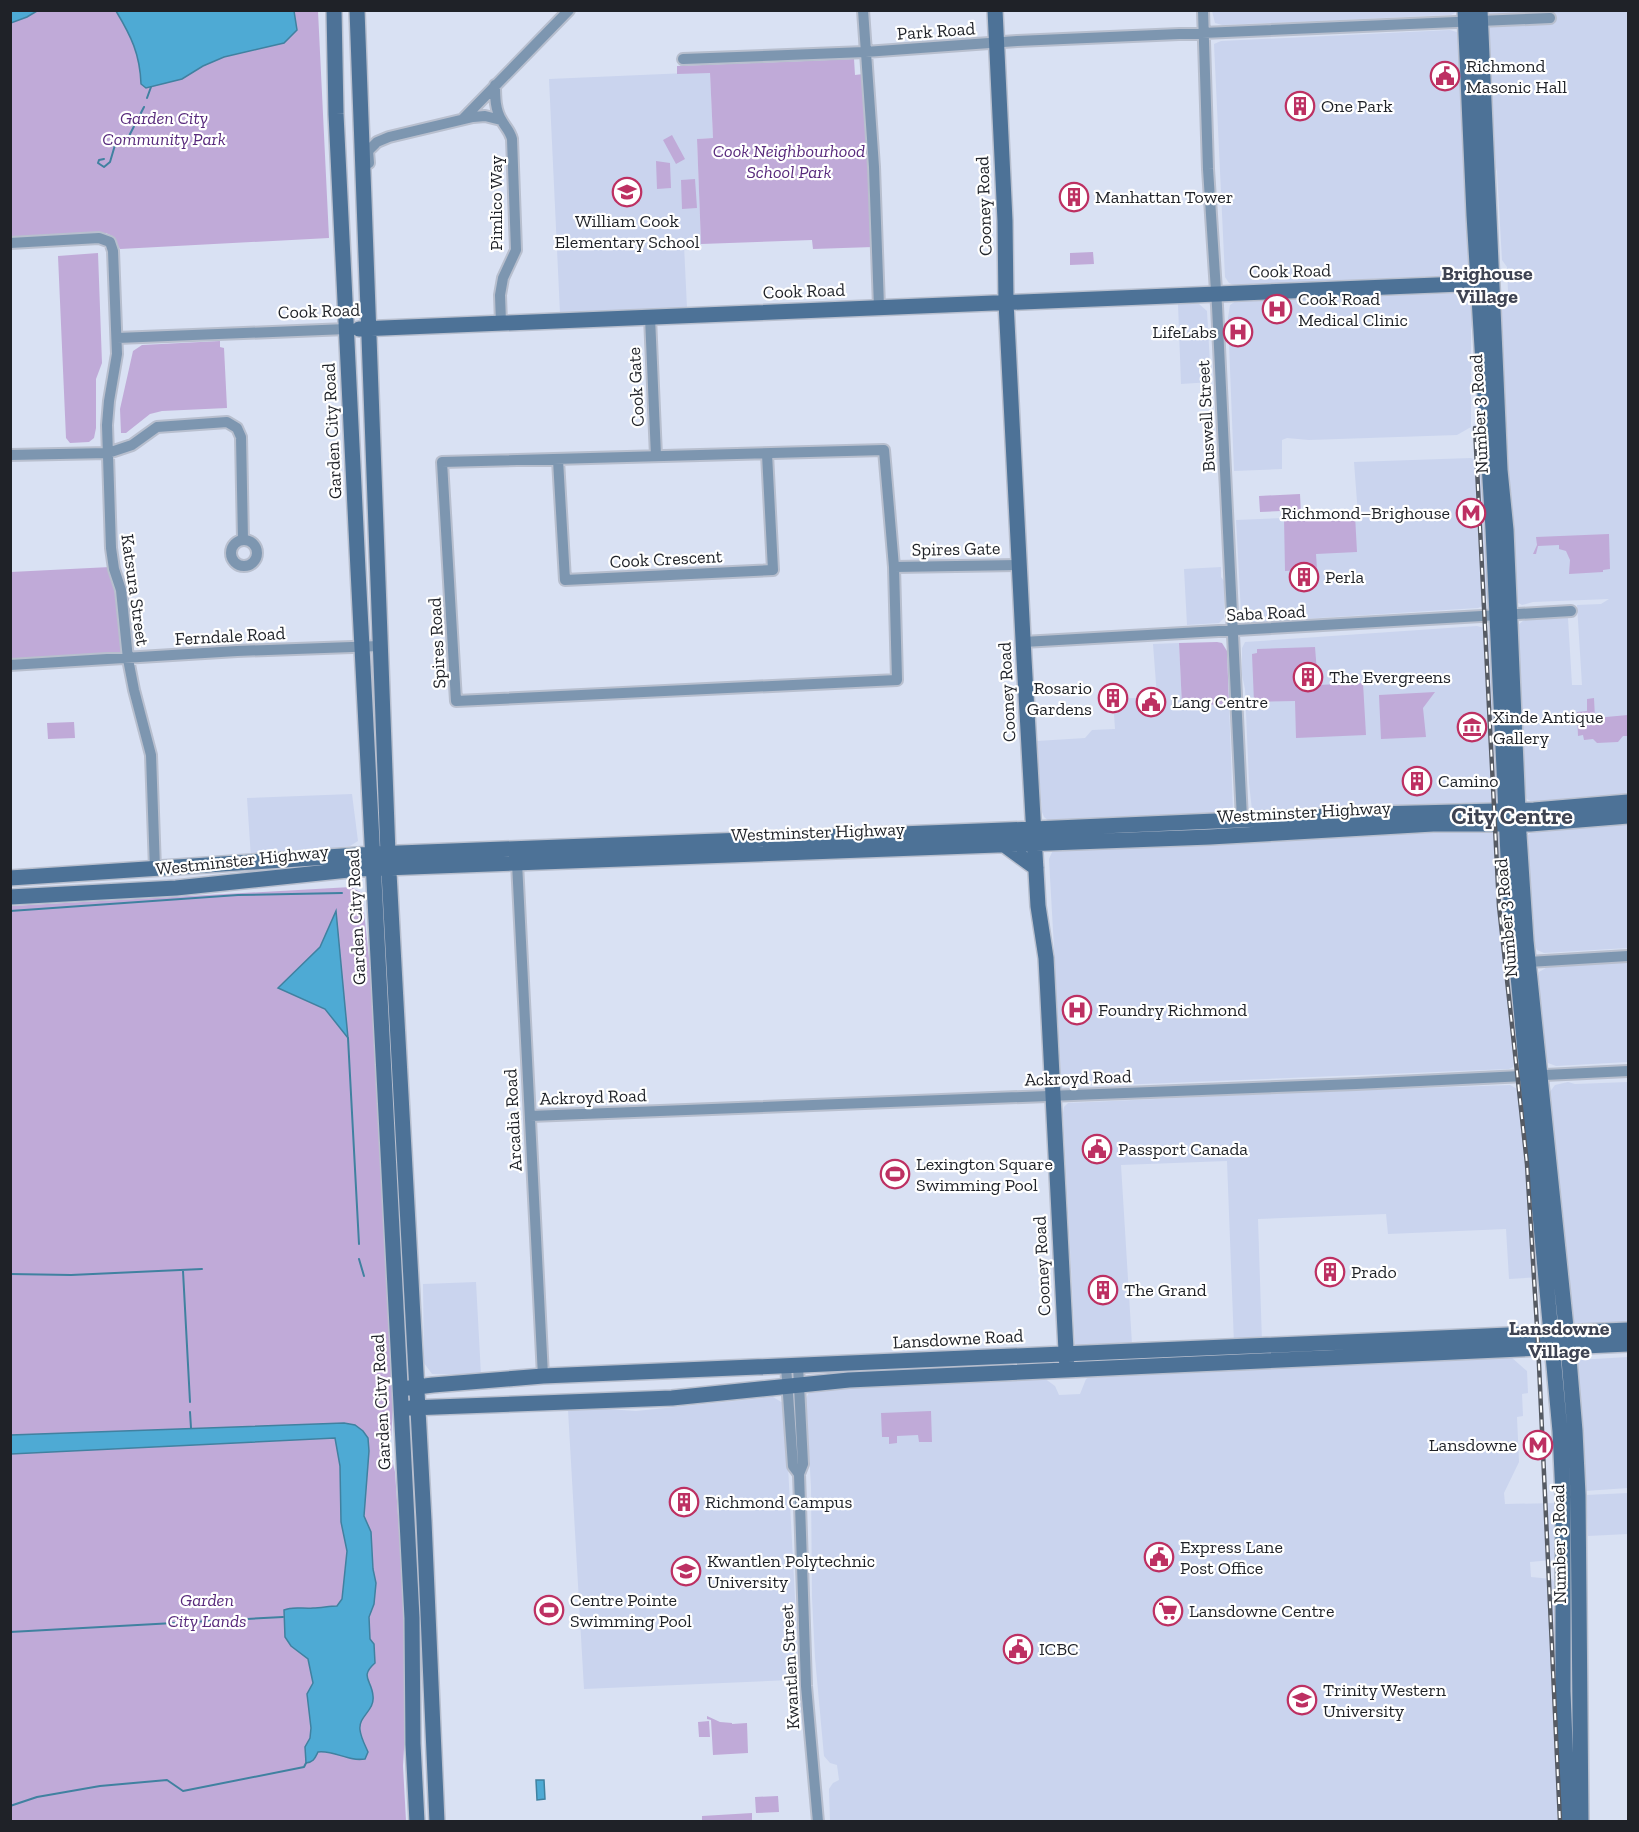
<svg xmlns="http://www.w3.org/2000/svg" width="1639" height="1832" font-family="'Zilla Slab',serif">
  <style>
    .built { fill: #cad4ee }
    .green { fill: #c0aad8 }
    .water { fill: #4eaad4; stroke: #4081a0; stroke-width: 1.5 }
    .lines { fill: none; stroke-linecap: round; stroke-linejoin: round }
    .stream { stroke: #4081a0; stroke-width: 2 }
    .street-casing { stroke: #b8bfce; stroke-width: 14 }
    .secondary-casing { stroke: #b8bfce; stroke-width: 18 }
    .street { stroke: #7d96b0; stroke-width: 10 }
    .secondary { stroke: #4d7297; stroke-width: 15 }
    .rail-casing { stroke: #565b64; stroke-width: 4.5 }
    .rail { stroke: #fff; stroke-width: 2; stroke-dasharray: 7; stroke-linecap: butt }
    .labels { text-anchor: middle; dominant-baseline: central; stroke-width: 4.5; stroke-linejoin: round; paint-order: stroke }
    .street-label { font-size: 18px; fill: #1f2228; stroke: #fff }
    .poi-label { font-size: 18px; fill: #1f2228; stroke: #fff; text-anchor: start }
    .park-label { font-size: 18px; font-style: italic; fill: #582a7c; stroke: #fff }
    .neighbourhood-label { font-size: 20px; font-weight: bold; fill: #3e4352; stroke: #fff }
    .district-label { font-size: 24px; font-weight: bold; fill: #3e4352; stroke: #fff }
  </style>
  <rect width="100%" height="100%" fill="#d9e1f3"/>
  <path class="built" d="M 1212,11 L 1459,11 L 1451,15 L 1222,25 L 1215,23 Z
    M 1488,11 L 1628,11 L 1628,797 L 1534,803 L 1527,799 L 1524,794 L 1517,626 L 1524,620 L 1568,618 L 1572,685 L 1582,685 L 1577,605 L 1601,604 L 1609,599 L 1533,602 L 1522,605 L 1515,601 L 1501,300 L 1504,293 L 1508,291 L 1507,267 L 1502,260 L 1497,172 L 1491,144 L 1486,39 L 1489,34 Z
    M 1450,30 L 1460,33 L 1471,272 L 1463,275 L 1234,285 L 1229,283 L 1225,277 L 1214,44 L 1221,41 Z
    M 710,72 L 713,138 L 697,139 L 701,244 L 684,245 L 687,308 L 560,313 L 549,79 Z
    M 1465,293 L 1472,294 L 1476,303 L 1471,330 L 1471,427 L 1457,435 L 1309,440 L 1287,438 L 1282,440 L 1282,469 L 1234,471 L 1228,318 L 1230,305 L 1236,301 Z
    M 1178,304 L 1199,304 L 1207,311 L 1211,382 L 1181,384 Z
    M 1471,458 L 1478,461 L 1481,466 L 1488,596 L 1483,606 L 1478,608 L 1252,622 L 1241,613 L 1236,520 L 1358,515 L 1354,462 Z
    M 1221,567 L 1221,577 L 1224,581 L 1224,618 L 1219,623 L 1187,625 L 1184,569 Z
    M 1477,626 L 1484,628 L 1490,637 L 1496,798 L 1490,805 L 1257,813 L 1252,810 L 1249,783 L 1245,689 L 1242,675 L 1242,648 L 1245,642 Z
    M 1179,643 L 1182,705 L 1229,704 L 1233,811 L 1229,814 L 1049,821 L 1044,817 L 1042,812 L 1037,741 L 1085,738 L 1092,730 L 1115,729 L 1113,699 L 1157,697 L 1153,644 Z
    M 352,794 L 358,841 L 350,846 L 251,858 L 247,798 Z
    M 1628,824 L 1628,948 L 1544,953 L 1537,950 L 1533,942 L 1528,835 L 1536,829 Z
    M 1489,831 L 1497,834 L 1500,842 L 1504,916 L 1517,1057 L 1513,1067 L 1509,1069 L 1142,1084 L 1070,1085 L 1063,1081 L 1061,1073 L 1049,859 L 1053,850 L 1230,840 Z
    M 1628,961 L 1628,1062 L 1556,1066 L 1548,1063 L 1545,1057 L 1537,980 L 1539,972 L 1551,965 Z
    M 1568,1082 L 1575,1084 L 1628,1082 L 1628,1326 L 1577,1327 L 1572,1322 L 1549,1093 L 1555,1085 Z
    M 1510,1085 L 1521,1091 L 1540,1277 L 1509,1279 L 1506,1229 L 1388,1234 L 1386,1214 L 1258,1219 L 1262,1342 L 1234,1344 L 1227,1161 L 1121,1165 L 1132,1344 L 1078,1347 L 1075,1344 L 1063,1113 L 1064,1107 L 1068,1103 L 1286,1093 Z
    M 476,1282 L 481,1375 L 432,1374 L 424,1363 L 423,1284 Z
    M 1511,1357 L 1527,1371 L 1528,1393 L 1522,1394 L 1523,1416 L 1517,1417 L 1519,1462 L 1504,1493 L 1505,1504 L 1558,1503 L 1556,1557 L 1551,1560 L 1530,1562 L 1531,1577 L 1552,1579 L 1556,1584 L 1557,1590 L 1557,1821 L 830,1821 L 829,1789 L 833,1783 L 839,1780 L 837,1765 L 830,1763 L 824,1756 L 815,1658 L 812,1598 L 811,1487 L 806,1398 L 810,1391 L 816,1388 L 1044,1378 L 1055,1386 L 1059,1395 L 1080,1394 L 1086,1379 L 1094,1374 Z
    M 1628,1357 L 1628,1488 L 1585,1491 L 1577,1360 Z
    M 773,1397 L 783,1403 L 785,1409 L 799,1674 L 797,1678 L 791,1680 L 584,1689 L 568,1410 L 607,1409 L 636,1411 Z
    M 1628,1493 L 1628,1534 L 1588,1536 L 1586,1495 Z"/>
  <path class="green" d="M 11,11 L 318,11 L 329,238 L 120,249 L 112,236 L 106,233 L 11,238 Z
    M 854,59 L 855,75 L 863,74 L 873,247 L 813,249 L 812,240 L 701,244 L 697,139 L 713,138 L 710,73 L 677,74 L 677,66 Z
    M 672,135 L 685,159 L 676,164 L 663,140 Z
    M 656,161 L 670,163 L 671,188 L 657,189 Z
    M 695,179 L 697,208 L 682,209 L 681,180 Z
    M 1093,252 L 1094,264 L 1070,265 L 1070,253 Z
    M 98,253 L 102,363 L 96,379 L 96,428 L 94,438 L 89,442 L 70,443 L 66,438 L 58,256 Z
    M 220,341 L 220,347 L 224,348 L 227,408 L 162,411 L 150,414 L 126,433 L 121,433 L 120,409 L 133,351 L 142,345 Z
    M 1300,494 L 1301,515 L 1281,516 L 1281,511 L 1260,512 L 1259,496 Z
    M 1355,515 L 1357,552 L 1316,554 L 1317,569 L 1285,571 L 1284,518 Z
    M 1609,534 L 1610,569 L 1603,570 L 1603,572 L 1569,574 L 1570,560 L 1566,551 L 1559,549 L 1559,545 L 1538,546 L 1536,554 L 1533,554 L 1537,545 L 1536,537 Z
    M 110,567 L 125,647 L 122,652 L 117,655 L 11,659 L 11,572 Z
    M 1217,642 L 1222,643 L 1227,651 L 1229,704 L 1182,706 L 1179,643 Z
    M 1315,647 L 1318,685 L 1363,683 L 1366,735 L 1296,738 L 1295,701 L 1254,702 L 1252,654 L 1257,653 L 1257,649 Z
    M 1435,692 L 1423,708 L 1426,737 L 1381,739 L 1379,695 Z
    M 1594,698 L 1595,718 L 1628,715 L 1628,736 L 1623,736 L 1618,742 L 1597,743 L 1593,739 L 1584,740 L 1583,735 L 1578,736 L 1577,712 L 1587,711 L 1587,699 Z
    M 74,722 L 75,738 L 48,739 L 47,723 Z
    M 351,887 L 362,893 L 372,986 L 394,1391 L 391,1439 L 388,1439 L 389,1455 L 391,1455 L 395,1472 L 404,1602 L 406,1715 L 403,1766 L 406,1821 L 11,1822 L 11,906 Z
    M 931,1411 L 932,1442 L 919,1442 L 918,1435 L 897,1436 L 897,1443 L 889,1444 L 889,1437 L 882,1437 L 881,1413 Z
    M 707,1716 L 720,1722 L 732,1723 L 732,1724 L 747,1723 L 748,1753 L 713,1755 L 711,1720 L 707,1719 Z
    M 709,1721 L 710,1737 L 699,1737 L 698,1722 Z
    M 778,1796 L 779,1812 L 756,1813 L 755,1797 Z
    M 752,1813 L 752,1821 L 702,1821 L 702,1816 Z"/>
  <path class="water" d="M 11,10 L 37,10 L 37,11 L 27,17 L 11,23 Z
    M 116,11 L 294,11 L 297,30 L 284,43 L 224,57 L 203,66 L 182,79 L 146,88 L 141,84 C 140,54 131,36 116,11 Z
    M 336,911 L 348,1038 L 325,1009 L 278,988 L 320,947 Z
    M 344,1423 L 355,1425 L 363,1431 L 368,1438 L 369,1451 L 364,1516 L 371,1532 L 373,1569 L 376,1583 L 374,1604 L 369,1617 L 370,1639 L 374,1644 L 375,1663 C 359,1677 372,1680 373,1696 C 375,1711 358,1716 360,1730 C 361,1738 365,1745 368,1752 L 365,1759 C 348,1762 335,1750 318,1752 C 315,1758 314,1762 306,1763 L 305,1747 L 310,1738 L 311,1728 L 307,1694 L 313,1683 L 308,1659 L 291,1646 L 285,1637 L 284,1610 C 293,1606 303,1609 313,1608 C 321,1608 329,1606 337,1606 L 342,1599 L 347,1551 L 341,1522 L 340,1466 L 335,1438 L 11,1454 L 11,1435 Z
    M 536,1780 L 544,1780 L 545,1799 L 537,1800 Z"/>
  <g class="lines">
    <path class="stream" d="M 147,98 L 151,87
      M 104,159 L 99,160 L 98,163 L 104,167 L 110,162 L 115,145 L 129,136 L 144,107
      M 10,911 L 238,895 L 342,893
      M 348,1038 L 359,1244
      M 359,1259 L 364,1276
      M 183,1271 L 190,1402
      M 10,1274 L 71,1275 L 202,1269
      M 190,1412 L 191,1428
      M 10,1632 L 283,1617
      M 10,1806 L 37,1797 L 100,1786 L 167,1780 L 183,1791 L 304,1767 L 306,1763"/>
    <g class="street-casing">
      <path id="street" d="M 863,10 L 874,167 L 879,307
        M 1203,10 L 1208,169 L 1217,306 L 1242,819
        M 683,59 L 865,52 L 1017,41 L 1550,18
        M 495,85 C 495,97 495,110 502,121 C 506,128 510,131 512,139 L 516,250 L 503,278 L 500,295 L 501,323
        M 463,119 L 569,10
        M 369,163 L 368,151 L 377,142 L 389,137 L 473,117 L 485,116 L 501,120
        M 10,243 L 99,238 L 110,242 L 113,251 L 117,354 L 109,401 L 107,425 L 111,548 L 114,569 L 121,590 L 128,659 L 134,690 L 151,755 L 155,869
        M 650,317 L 656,456
        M 117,338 L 347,329
        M 884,450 L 894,567 L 897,680 L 456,701 L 442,462 Z
        M 10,455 L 108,453 L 132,445 L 157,427 L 227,422 L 237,428 L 241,437 L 243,540
        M 558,460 L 565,580 L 773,570 L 767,454
        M231 553a13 13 0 1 1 26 0a13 13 0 1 1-26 0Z
        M 894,567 L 1019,565
        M 1023,642 L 1571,611
        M 10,665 L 237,651 L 380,646
        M 517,863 L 543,1376
        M 1528,962 L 1628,956
        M 530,1116 L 1356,1084 L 1628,1071
        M 786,1366 L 793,1466 L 799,1474
        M 798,1366 L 803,1464 L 799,1474 L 806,1686 L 818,1822"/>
    </g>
    <g class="secondary-casing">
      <path id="secondary" d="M 334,10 L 336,114 L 358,570 L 412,1618 L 413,1744 L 417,1822
        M 357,10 L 388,854 L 424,1521 L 437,1822
        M 995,10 L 1005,221 L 1006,302 L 1024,659 L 1038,906 L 1046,958 L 1067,1370
        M 1465,10 L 1474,215 L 1493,529 L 1509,878 L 1560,1431 L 1563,1496 L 1563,1691 L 1568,1822
        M 1480,10 L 1500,470 L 1506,530 L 1519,835 L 1526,941 L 1568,1347 L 1575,1431 L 1578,1495 L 1581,1822
        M 359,329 L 1486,283
        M 1003,844 L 1036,868
        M 10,878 L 373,854 L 1034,829 L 1376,814 L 1534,810 L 1628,802
        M 10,897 L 176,888 L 358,869 L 1210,837 L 1433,824 L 1530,824 L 1628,816
        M 409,1388 L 433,1385 L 543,1376 L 1628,1330
        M 410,1408 L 672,1398 L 849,1380 L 1628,1344"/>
    </g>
    <use href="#street" class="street"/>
    <use href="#secondary" class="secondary"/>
    <g class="rail-casing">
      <path id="rail" d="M 1475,428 L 1499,906 L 1527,1164 L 1538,1343 L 1560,1822"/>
    </g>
    <use href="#rail" class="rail"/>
  </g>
  <defs>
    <g id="civic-ring" transform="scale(1.5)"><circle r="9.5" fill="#fff" stroke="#bd3062" stroke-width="1.5"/><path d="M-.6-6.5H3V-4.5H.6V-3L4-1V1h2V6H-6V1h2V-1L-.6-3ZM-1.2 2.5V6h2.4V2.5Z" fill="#bd3062"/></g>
    <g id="building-ring" transform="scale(1.5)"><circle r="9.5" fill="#fff" stroke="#bd3062" stroke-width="1.5"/><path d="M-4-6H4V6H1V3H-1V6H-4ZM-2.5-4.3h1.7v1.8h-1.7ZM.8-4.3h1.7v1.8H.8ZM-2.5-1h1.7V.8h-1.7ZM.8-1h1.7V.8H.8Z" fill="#bd3062"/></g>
    <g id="school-ring" transform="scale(1.5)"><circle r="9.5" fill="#fff" stroke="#bd3062" stroke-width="1.5"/><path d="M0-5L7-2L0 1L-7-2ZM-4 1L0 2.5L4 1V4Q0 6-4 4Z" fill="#bd3062"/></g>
    <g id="hospital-ring" transform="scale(1.5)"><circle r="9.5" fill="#fff" stroke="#bd3062" stroke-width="1.5"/><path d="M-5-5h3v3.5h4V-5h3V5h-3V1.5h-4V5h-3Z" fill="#bd3062"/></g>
    <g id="metro-ring" transform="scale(1.5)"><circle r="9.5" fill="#fff" stroke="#bd3062" stroke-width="1.5"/><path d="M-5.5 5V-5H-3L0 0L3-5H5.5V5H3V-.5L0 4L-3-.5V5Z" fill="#bd3062"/></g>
    <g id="museum-ring" transform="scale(1.5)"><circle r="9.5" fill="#fff" stroke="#bd3062" stroke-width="1.5"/><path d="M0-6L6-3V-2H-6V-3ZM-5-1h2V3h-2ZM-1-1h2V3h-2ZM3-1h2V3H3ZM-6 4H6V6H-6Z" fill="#bd3062"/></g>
    <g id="stadium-ring" transform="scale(1.5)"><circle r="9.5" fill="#fff" stroke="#bd3062" stroke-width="1.5"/><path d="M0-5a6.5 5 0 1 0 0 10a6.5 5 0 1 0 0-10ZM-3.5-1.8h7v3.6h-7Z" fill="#bd3062"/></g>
    <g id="university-ring" transform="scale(1.5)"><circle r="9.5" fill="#fff" stroke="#bd3062" stroke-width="1.5"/><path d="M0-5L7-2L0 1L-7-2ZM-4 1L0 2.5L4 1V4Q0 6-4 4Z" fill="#bd3062"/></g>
    <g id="supermarket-ring" transform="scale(1.5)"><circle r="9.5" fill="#fff" stroke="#bd3062" stroke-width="1.5"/><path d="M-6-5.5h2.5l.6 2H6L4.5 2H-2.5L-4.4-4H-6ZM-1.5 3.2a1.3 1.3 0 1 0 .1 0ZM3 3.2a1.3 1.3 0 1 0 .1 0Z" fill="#bd3062"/></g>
  </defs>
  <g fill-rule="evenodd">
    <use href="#civic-ring" x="1445" y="76"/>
    <use href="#building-ring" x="1300" y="106"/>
    <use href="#school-ring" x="627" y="192"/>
    <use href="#building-ring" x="1074" y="197"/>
    <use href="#hospital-ring" x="1277" y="309"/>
    <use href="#hospital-ring" x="1238" y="332"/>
    <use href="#metro-ring" x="1471" y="513"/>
    <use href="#building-ring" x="1304" y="577"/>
    <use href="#building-ring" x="1308" y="677"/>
    <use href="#building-ring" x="1113" y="698"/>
    <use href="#civic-ring" x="1151" y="702"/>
    <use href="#museum-ring" x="1472" y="727"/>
    <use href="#building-ring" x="1417" y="781"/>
    <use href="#hospital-ring" x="1077" y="1010"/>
    <use href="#civic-ring" x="1097" y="1149"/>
    <use href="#stadium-ring" x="895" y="1174"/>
    <use href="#building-ring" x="1330" y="1272"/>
    <use href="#building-ring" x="1103" y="1290"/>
    <use href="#metro-ring" x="1538" y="1445"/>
    <use href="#building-ring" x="684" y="1502"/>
    <use href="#civic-ring" x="1159" y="1557"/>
    <use href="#university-ring" x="686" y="1571"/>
    <use href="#stadium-ring" x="549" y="1610"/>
    <use href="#supermarket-ring" x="1168" y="1611"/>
    <use href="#civic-ring" x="1018" y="1649"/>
    <use href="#university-ring" x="1302" y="1700"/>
  </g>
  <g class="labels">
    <g class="street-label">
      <text transform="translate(936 31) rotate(-4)">Park Road</text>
      <text transform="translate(496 203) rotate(-90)">Pimlico Way</text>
      <text transform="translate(984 206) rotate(-92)">Cooney Road</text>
      <text transform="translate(1290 271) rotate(-1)">Cook Road</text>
      <text transform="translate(804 291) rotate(-2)">Cook Road</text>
      <text transform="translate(319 311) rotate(-2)">Cook Road</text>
      <text transform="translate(636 387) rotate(-93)">Cook Gate</text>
      <text transform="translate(1479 414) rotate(-93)">Number 3 Road</text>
      <text transform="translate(1206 416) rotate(-93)">Buswell Street</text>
      <text transform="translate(332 431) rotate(-93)">Garden City Road</text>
      <text transform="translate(956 549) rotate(-1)">Spires Gate</text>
      <text transform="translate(666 559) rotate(-3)">Cook Crescent</text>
      <text transform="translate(135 590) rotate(82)">Katsura Street</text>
      <text transform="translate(1266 613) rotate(-3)">Saba Road</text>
      <text transform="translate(230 636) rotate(-3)">Ferndale Road</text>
      <text transform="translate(437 643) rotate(-93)">Spires Road</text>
      <text transform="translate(1007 692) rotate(-93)">Cooney Road</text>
      <text transform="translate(1304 812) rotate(-3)">Westminster Highway</text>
      <text transform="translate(818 832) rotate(-2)">Westminster Highway</text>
      <text transform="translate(242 860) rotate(-6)">Westminster Highway</text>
      <text transform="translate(356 917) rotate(-93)">Garden City Road</text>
      <text transform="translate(1506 918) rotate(-95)">Number 3 Road</text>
      <text transform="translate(1078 1078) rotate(-2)">Ackroyd Road</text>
      <text transform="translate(593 1097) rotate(-2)">Ackroyd Road</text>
      <text transform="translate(513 1120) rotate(-93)">Arcadia Road</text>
      <text transform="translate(1042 1266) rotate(-93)">Cooney Road</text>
      <text transform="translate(958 1339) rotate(-3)">Lansdowne Road</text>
      <text transform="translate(381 1402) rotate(-93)">Garden City Road</text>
      <text transform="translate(1559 1544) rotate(-91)">Number 3 Road</text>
      <text transform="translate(790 1667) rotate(-93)">Kwantlen Street</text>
    </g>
    <g class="poi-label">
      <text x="1466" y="66">Richmond<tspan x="1466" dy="21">Masonic Hall</tspan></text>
      <text x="1321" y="106">One Park</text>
      <text x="1095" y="197">Manhattan Tower</text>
      <text x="627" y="221" text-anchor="middle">William Cook<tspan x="627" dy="21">Elementary School</tspan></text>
      <text x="1298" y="299">Cook Road<tspan x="1298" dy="21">Medical Clinic</tspan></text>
      <text x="1217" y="332" text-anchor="end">LifeLabs</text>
      <text x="1450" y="513" text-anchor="end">Richmond–Brighouse</text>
      <text x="1325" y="577">Perla</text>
      <text x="1329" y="677">The Evergreens</text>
      <text x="1092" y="688" text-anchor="end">Rosario<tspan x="1092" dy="21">Gardens</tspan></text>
      <text x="1172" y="702">Lang Centre</text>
      <text x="1493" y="717">Xinde Antique<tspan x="1493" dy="21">Gallery</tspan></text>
      <text x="1438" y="781">Camino</text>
      <text x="1098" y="1010">Foundry Richmond</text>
      <text x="1118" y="1149">Passport Canada</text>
      <text x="916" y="1164">Lexington Square<tspan x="916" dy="21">Swimming Pool</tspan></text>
      <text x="1351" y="1272">Prado</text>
      <text x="1124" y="1290">The Grand</text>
      <text x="1517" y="1445" text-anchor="end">Lansdowne</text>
      <text x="705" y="1502">Richmond Campus</text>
      <text x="1180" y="1547">Express Lane<tspan x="1180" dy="21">Post Office</tspan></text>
      <text x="707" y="1561">Kwantlen Polytechnic<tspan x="707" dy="21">University</tspan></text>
      <text x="570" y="1600">Centre Pointe<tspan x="570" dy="21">Swimming Pool</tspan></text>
      <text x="1189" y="1611">Lansdowne Centre</text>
      <text x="1039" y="1649">ICBC</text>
      <text x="1323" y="1690">Trinity Western<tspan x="1323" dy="21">University</tspan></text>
    </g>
    <g class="park-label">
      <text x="164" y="118">Garden City<tspan x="164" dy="21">Community Park</tspan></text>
      <text x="789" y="151">Cook Neighbourhood<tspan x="789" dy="21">School Park</tspan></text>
      <text x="207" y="1600">Garden<tspan x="207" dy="21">City Lands</tspan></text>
    </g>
    <g class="neighbourhood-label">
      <text x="1487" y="273">Brighouse<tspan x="1487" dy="23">Village</tspan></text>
      <text x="1559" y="1328">Lansdowne<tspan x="1559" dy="23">Village</tspan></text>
    </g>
    <g class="district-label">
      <text x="1512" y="815">City Centre</text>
    </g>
  </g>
  <rect width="1639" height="1832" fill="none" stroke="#1f2228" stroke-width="24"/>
</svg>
